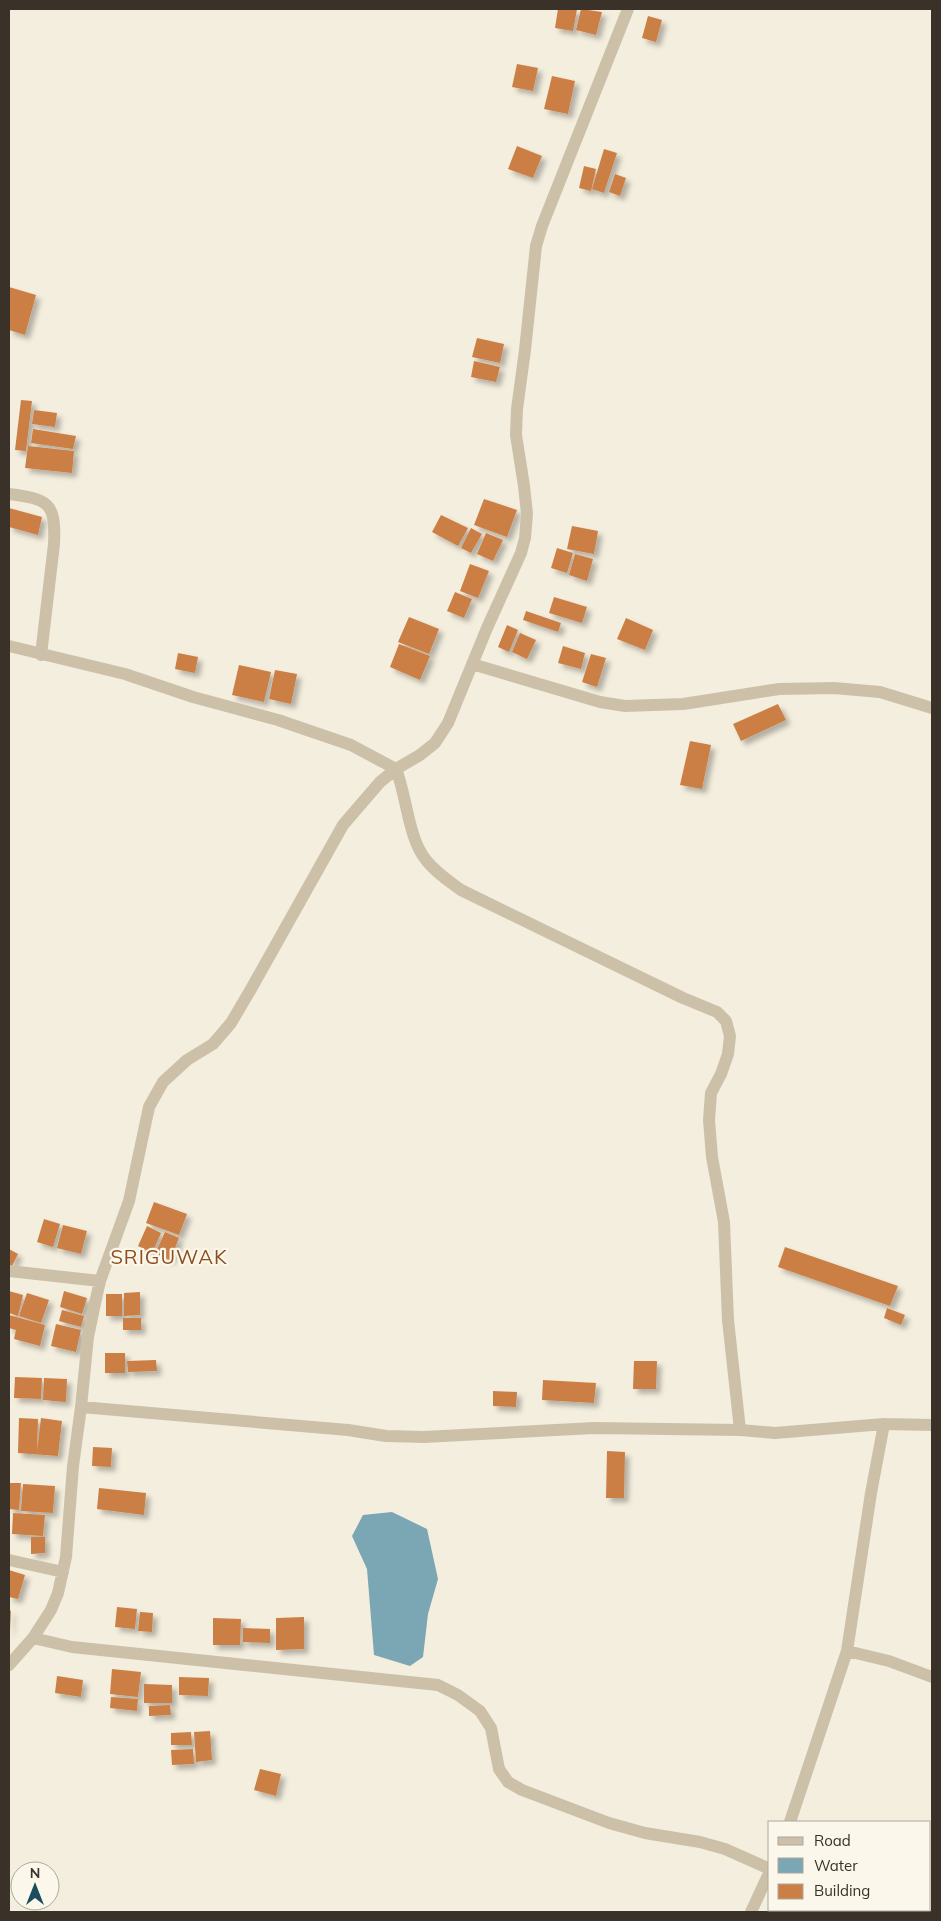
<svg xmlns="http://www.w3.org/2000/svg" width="941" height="1921" font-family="Mulish,sans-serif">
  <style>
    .water { fill: #7ba6b3 }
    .building { fill: #cc7f44; filter: url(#shadow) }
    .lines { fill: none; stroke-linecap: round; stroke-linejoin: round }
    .minor { stroke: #cdc0a9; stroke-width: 12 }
    .labels { text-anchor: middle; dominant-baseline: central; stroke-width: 4.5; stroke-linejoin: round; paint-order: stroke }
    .quarter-label { font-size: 20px; letter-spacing: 1px; fill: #8d4e1d; stroke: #fbf7eb }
  </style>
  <defs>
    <filter id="shadow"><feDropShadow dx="4.5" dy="4.5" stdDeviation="2.5" flood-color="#0004"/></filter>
  </defs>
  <rect width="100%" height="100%" fill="#f4eede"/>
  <path class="water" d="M 392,1512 L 427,1529 L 438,1579 L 428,1614 L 423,1657 L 410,1666 L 374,1655 L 367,1569 L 352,1536 L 363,1515 Z"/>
  <path class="building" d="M 558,9 L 577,9 L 573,31 L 555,28 Z
    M 581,9 L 602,12 L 596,35 L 576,30 Z
    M 648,16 L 662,20 L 656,42 L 642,38 Z
    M 517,64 L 538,68 L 533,91 L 512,87 Z
    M 552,76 L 575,81 L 568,114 L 544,109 Z
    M 517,146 L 542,156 L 533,178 L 508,169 Z
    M 604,149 L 617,153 L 604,193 L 592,189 Z
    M 584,166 L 596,169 L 591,191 L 579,188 Z
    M 615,174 L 626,178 L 620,196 L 609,192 Z
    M 9,287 L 36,295 L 25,335 L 9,330 Z
    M 477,338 L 504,344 L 500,363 L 472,357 Z
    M 474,361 L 500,367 L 496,382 L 471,377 Z
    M 21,400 L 32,401 L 26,451 L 15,450 Z
    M 34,410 L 57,413 L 55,427 L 32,424 Z
    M 33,429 L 76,436 L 73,449 L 31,443 Z
    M 28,446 L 74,451 L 72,473 L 25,468 Z
    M 484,499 L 517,510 L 507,537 L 474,525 Z
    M 9,508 L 42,517 L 38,535 L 9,527 Z
    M 441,515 L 468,528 L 458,546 L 432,532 Z
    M 572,526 L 598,531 L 594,554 L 567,549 Z
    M 471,528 L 482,534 L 471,553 L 461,548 Z
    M 486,533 L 503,540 L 493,561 L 477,554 Z
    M 557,548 L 573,553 L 567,573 L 551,568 Z
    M 575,554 L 593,559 L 587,581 L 569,575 Z
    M 470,564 L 489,571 L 478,598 L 460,591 Z
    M 455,592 L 472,599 L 464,618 L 447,611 Z
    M 554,597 L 587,607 L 582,623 L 549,613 Z
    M 526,611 L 561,623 L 558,632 L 523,620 Z
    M 409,617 L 439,629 L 429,654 L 398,642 Z
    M 626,618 L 653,630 L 645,650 L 617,639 Z
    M 507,625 L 518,630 L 509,652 L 498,647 Z
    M 520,633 L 536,640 L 527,659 L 512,652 Z
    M 399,644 L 430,656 L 420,680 L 390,667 Z
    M 563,646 L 585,653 L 581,669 L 558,663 Z
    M 178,653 L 198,657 L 195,673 L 175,669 Z
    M 591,654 L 606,658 L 597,687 L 582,682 Z
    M 239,665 L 271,672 L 264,702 L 232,695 Z
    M 275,670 L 297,674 L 291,704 L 269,699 Z
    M 778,704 L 786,720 L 741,741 L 733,724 Z
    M 690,741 L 711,745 L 702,789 L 680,785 Z
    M 154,1202 L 187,1214 L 179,1235 L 146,1223 Z
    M 44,1219 L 60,1224 L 53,1247 L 37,1242 Z
    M 63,1225 L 87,1231 L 81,1254 L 57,1248 Z
    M 147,1226 L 161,1233 L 152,1253 L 138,1246 Z
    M 165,1232 L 179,1238 L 170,1260 L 155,1254 Z
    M 785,1247 L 898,1286 L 890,1306 L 778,1267 Z
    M 9,1249 L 18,1254 L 12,1266 L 9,1265 Z
    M 9,1291 L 23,1295 L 18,1316 L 9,1313 Z
    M 64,1291 L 87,1298 L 82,1314 L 60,1307 Z
    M 140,1292 L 140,1315 L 124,1316 L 124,1293 Z
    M 27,1293 L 49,1300 L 41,1323 L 19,1316 Z
    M 106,1294 L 122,1294 L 122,1316 L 106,1316 Z
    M 887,1308 L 905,1315 L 901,1325 L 884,1318 Z
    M 62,1310 L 84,1316 L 81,1327 L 59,1321 Z
    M 9,1315 L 45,1325 L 40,1346 L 14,1339 L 16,1330 L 9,1328 Z
    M 123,1318 L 141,1318 L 141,1330 L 123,1330 Z
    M 56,1324 L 81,1330 L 76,1352 L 51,1346 Z
    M 105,1353 L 125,1353 L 125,1373 L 105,1373 Z
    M 156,1360 L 157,1371 L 128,1372 L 127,1361 Z
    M 634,1361 L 657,1361 L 656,1389 L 633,1389 Z
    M 15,1377 L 42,1378 L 41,1399 L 14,1398 Z
    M 44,1378 L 67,1379 L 66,1402 L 43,1400 Z
    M 543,1380 L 596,1383 L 594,1403 L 542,1400 Z
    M 493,1391 L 517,1392 L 516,1407 L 493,1406 Z
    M 19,1418 L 38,1419 L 37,1451 L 41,1418 L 62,1421 L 58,1456 L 18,1453 Z
    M 93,1447 L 112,1448 L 111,1467 L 92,1466 Z
    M 607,1451 L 625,1452 L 624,1498 L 606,1498 Z
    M 9,1483 L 21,1483 L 19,1510 L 9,1509 Z
    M 23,1484 L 55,1486 L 53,1513 L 21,1511 Z
    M 99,1488 L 146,1493 L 144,1515 L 97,1509 Z
    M 13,1513 L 45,1515 L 43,1536 L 12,1534 Z
    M 31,1537 L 45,1537 L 45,1553 L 31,1554 Z
    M 9,1570 L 25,1575 L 18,1599 L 9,1597 Z
    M 117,1607 L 137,1609 L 135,1629 L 115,1627 Z
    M 9,1610 L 11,1611 L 10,1631 L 9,1631 Z
    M 140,1612 L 153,1613 L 152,1632 L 138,1631 Z
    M 304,1617 L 304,1649 L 276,1650 L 276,1618 Z
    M 213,1618 L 241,1619 L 240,1645 L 213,1645 Z
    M 243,1628 L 270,1629 L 270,1643 L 243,1642 Z
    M 112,1669 L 141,1672 L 138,1697 L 110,1694 Z
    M 57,1676 L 83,1680 L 81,1697 L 55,1693 Z
    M 179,1677 L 209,1678 L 208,1696 L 179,1695 Z
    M 144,1684 L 172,1685 L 172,1703 L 144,1703 Z
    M 111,1697 L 138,1699 L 137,1711 L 110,1708 Z
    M 170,1705 L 171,1715 L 149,1716 L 149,1706 Z
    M 210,1731 L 212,1760 L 196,1762 L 194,1732 Z
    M 191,1732 L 192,1745 L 171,1745 L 171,1733 Z
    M 193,1749 L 194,1764 L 172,1765 L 171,1750 Z
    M 260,1769 L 281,1774 L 276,1796 L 254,1790 Z"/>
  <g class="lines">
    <path class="minor" d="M 9,494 C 48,499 56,502 54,544 L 41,655
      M 9,646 L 125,674 L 193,697 L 278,720 L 351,745 L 396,769 C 407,797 408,838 426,860 C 436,873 449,881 461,890 L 683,998 L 717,1012 L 726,1021 L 730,1036 L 728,1054 L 721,1074 L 711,1093 L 709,1120 L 712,1157 L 724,1222 L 728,1320 L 740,1430
      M 472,664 L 600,702 L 625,706 L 683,704 L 779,689 L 834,688 L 880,692 L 932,708
      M 9,1271 L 100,1281
      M 81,1407 L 348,1430 L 386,1436 L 424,1437 L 594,1428 L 740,1430 L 775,1433 L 884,1424 L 932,1425
      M 9,1560 L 63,1572
      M 33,1638 L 72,1647 L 438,1685 L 458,1695 L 480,1711 L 491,1728 L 499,1769 L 508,1782 L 522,1790 L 609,1823 L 645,1833 L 700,1842 L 725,1849 L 770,1869
      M 847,1651 L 889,1661 L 932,1677
      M 9,1665 L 33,1638 L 51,1610 L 58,1593 L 66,1557 L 73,1466 L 81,1407 L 88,1337 L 94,1308 L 100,1281 L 129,1201 L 149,1107 L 163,1082 L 187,1060 L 213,1044 L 231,1023 L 251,989 L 343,825 L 380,782 L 396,769 L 420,755 L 435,743 L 448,723 L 487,628 L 521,553 L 525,538 L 527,514 L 524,486 L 516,435 L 517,409 L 525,350 L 536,246 L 542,226 L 628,9
      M 790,1822 L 847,1651 L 871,1493 L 884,1424
      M 751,1912 L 770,1871"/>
  </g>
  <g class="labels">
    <g class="quarter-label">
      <text x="169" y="1256">SRIGUWAK</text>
    </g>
  </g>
  <rect width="941" height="1921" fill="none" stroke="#3a3229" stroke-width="20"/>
  <rect x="768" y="1821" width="162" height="90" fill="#fbf7eb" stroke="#aea89d"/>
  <rect x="778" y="1837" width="25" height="8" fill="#cdc0a9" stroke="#aea89d"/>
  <text x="814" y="1846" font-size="15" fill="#3a3229">Road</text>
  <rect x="778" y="1858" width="25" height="15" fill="#7ba6b3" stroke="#aea89d"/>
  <text x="814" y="1871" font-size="15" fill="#3a3229">Water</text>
  <rect x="778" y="1884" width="25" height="15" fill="#cc7f44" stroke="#aea89d"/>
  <text x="814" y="1896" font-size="15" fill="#3a3229">Building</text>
  <g transform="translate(35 1886)"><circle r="24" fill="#fbf7eb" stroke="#aea89d"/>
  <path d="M0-4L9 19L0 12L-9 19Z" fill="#1c4d5e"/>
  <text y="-8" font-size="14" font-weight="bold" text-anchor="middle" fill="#3a3229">N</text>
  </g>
</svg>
